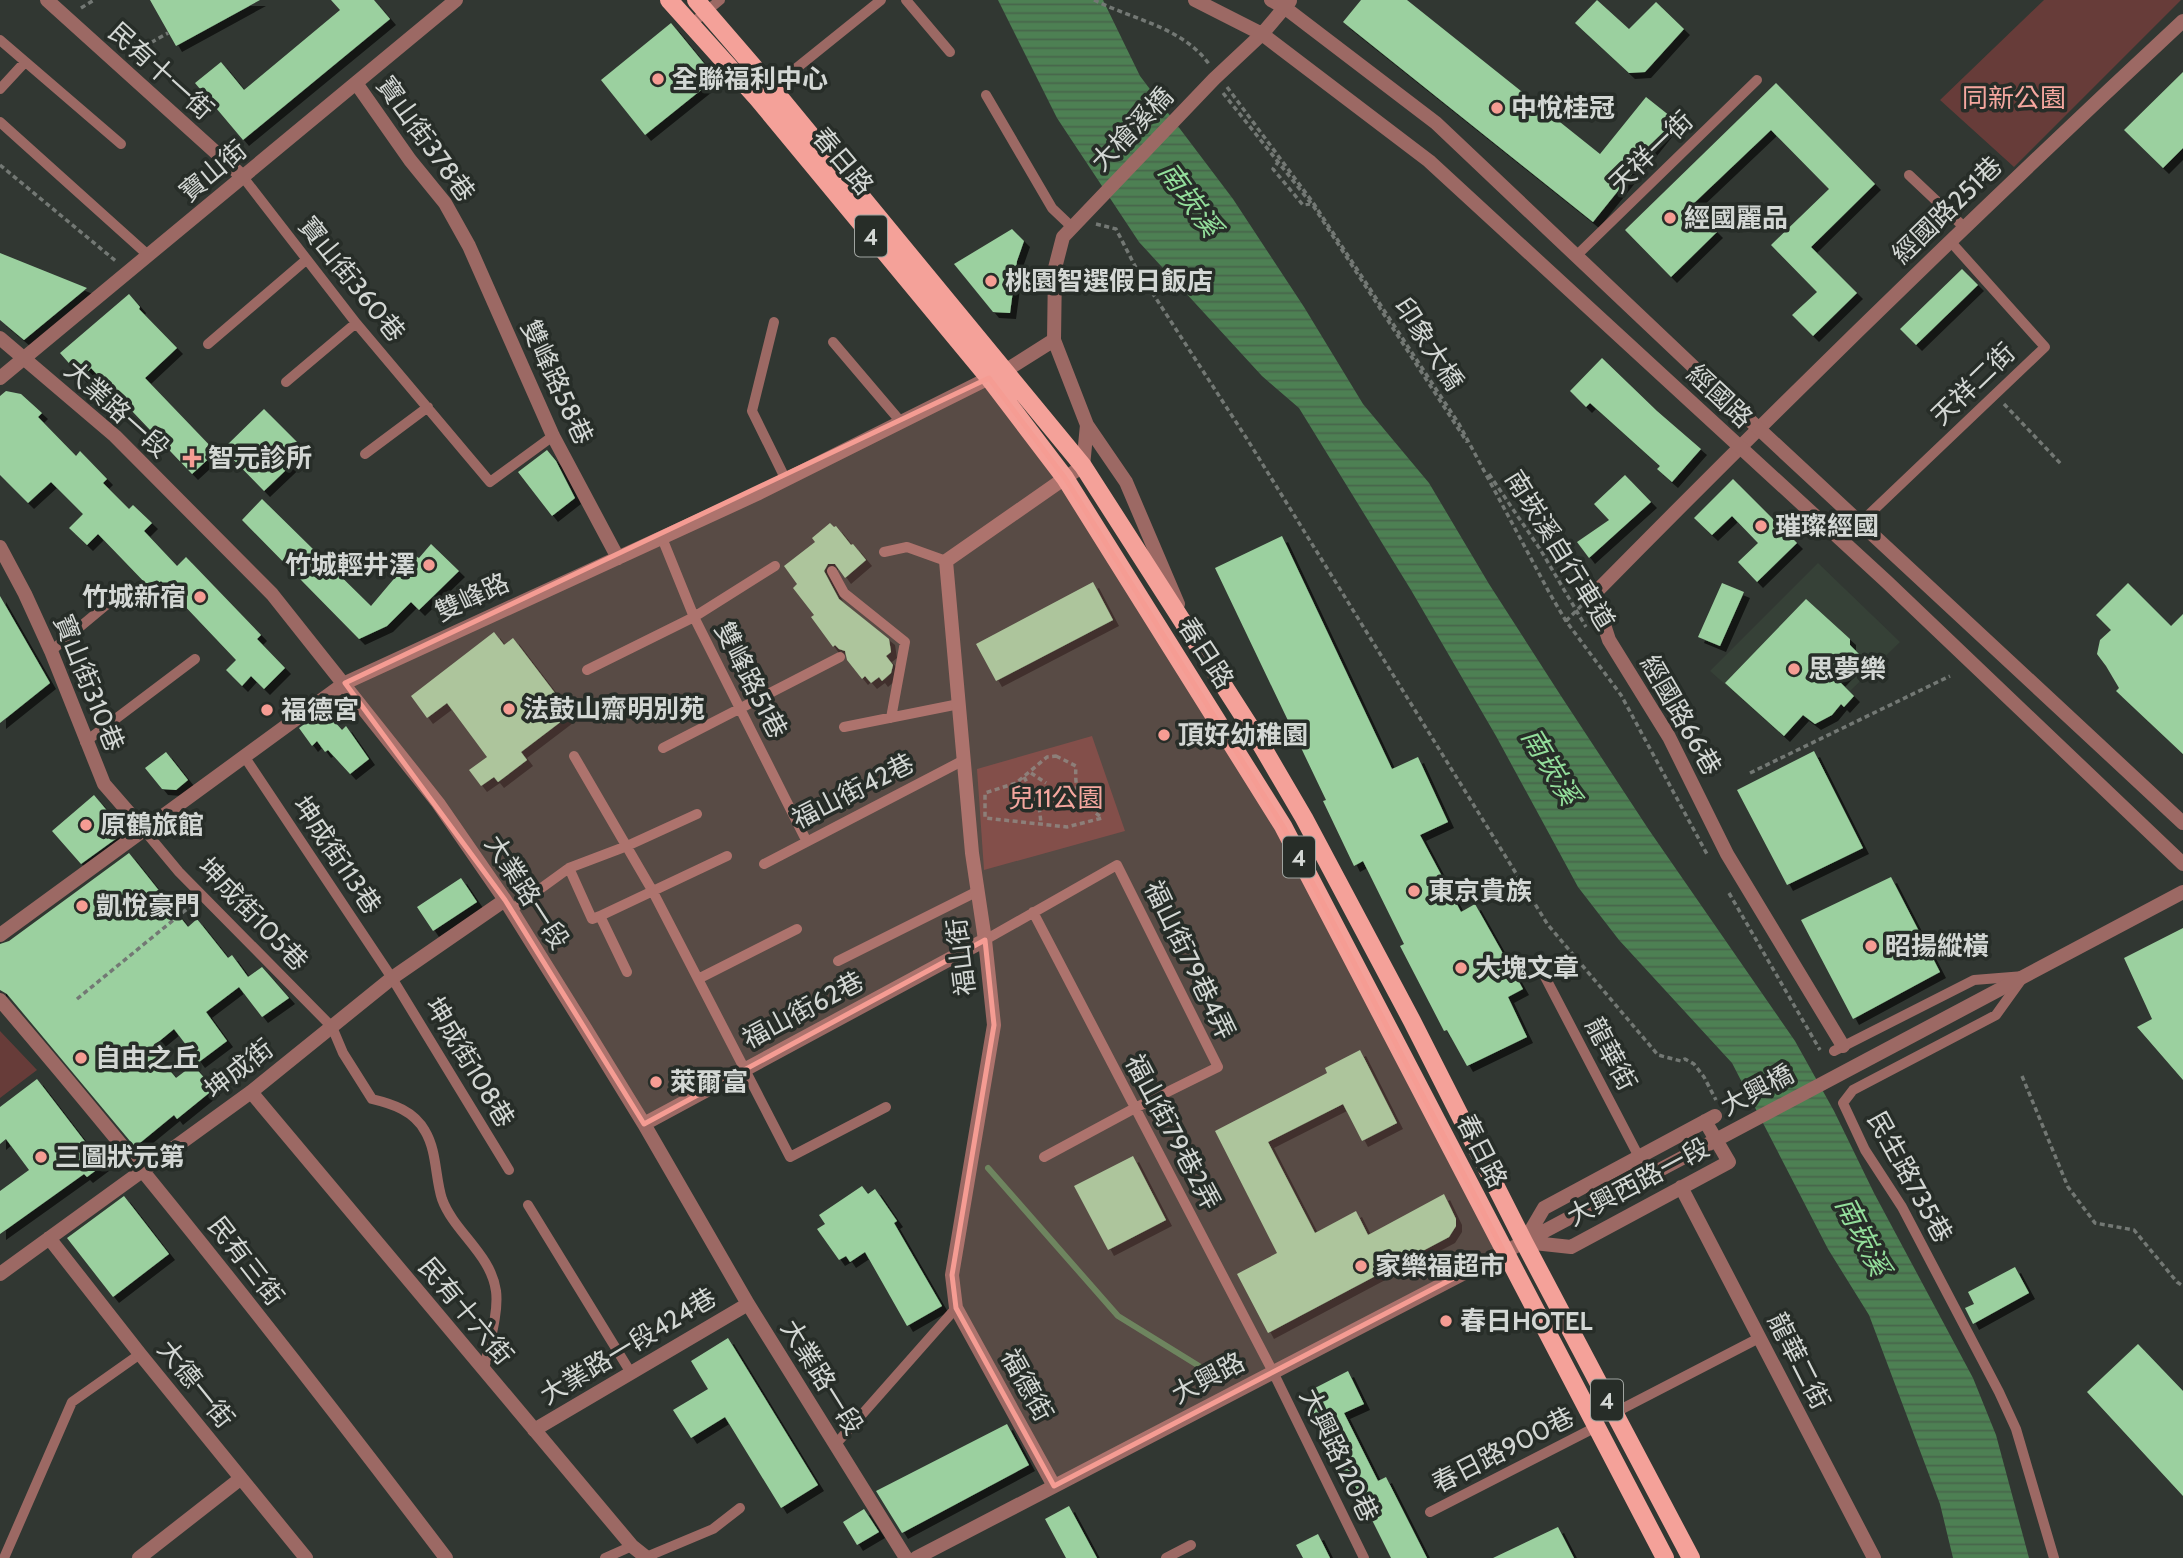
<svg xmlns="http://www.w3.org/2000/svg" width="2183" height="1558" font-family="Cabin,'Noto Sans TC',sans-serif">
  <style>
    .built { fill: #364137 }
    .green { fill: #673c39 }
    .water { fill: url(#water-rules) }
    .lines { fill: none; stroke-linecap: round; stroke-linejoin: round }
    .stream { stroke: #4d8053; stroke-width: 6 }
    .building { fill: #9bd09f; filter: url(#shadow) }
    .path { stroke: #737874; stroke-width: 3.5; stroke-dasharray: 5 3.5; stroke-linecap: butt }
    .service { stroke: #9c6964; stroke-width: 10 }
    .minor { stroke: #9c6964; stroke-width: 14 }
    .tertiary { stroke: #9c6964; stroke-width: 14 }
    .primary { stroke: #f4a199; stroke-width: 18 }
    .marked { fill: #f59c93; fill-opacity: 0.2; stroke: #f59c93; stroke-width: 5; stroke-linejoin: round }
    .poi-dot { fill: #f59c93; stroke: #272d28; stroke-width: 2.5 }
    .labels { text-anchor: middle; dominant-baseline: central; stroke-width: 7; stroke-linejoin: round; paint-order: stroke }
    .shield { fill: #272d28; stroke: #9fa4a0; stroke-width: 2 }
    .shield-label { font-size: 24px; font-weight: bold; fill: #d3d7d4 }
    .street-label { font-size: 26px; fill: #d3d7d4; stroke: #272d28 }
    .poi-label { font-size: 26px; font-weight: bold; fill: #d3d7d4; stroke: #272d28; text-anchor: start }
    .park-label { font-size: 26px; fill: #f5a79f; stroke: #272d28 }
    .water-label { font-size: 28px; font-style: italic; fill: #93de9b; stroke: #272d28 }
  </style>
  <defs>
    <pattern id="water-rules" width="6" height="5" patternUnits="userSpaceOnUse" patternTransform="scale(1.75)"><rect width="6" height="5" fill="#4d8053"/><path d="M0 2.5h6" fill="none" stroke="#47664b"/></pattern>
    <filter id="shadow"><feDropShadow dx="6" dy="6" stdDeviation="0" flood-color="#0009"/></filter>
  </defs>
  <rect width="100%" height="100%" fill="#313732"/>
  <path class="built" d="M 1818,563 L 1900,642 L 1850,691 L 1854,696 L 1844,707 L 1815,724 L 1803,715 L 1784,736 L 1710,671 Z"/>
  <path class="green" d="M 2044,0 L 2181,0 L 2014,167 L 1940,100 Z
    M 1092,736 L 1125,831 L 984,870 L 977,769 Z
    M 0,1031 L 37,1070 L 0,1098 Z"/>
  <path class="water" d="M 998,0 L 1103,0 L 1140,76 L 1233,199 L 1304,307 L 1363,404 L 1429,483 L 1489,584 L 1561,696 L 1649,830 L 1795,1041 L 1834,1111 L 1874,1193 L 1973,1378 L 1996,1435 L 2029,1558 L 1953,1558 L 1940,1504 L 1869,1315 L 1828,1249 L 1732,1063 L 1619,940 L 1578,887 L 1496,736 L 1411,590 L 1299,408 L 1262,376 L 1139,242 L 1057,118 Z"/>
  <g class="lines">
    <path class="stream" d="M 988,1168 L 1118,1316 L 1199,1366 L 1206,1378"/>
  </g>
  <path class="building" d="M 150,0 L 260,0 L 176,46 Z
    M 331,0 L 374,0 L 390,19 L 243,140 L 195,83 L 221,62 L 244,90 L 340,10 Z
    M 1361,0 L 1407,0 L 1600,154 L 1646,97 L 1675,120 L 1593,222 L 1343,22 Z
    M 1597,0 L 1629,29 L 1656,2 L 1684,29 L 1645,72 L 1629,73 L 1575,23 Z
    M 671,23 L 716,78 L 645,135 L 601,80 Z
    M 2183,72 L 2183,148 L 2163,168 L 2124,130 Z
    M 1776,83 L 1875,184 L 1811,247 L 1857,293 L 1813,336 L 1792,315 L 1817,292 L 1771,245 L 1829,189 L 1771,130 L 1691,206 L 1717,232 L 1671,277 L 1625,230 Z
    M 1012,229 L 1024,241 L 1017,261 L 1010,313 L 993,312 L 954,264 Z
    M 0,253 L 87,288 L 24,340 L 0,320 Z
    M 1962,269 L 1978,285 L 1916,345 L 1900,329 Z
    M 129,294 L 140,307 L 139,309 L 177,348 L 145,378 L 216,452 L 192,474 L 91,368 L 82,378 L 60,353 Z
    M 1602,358 L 1657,411 L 1701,449 L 1672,482 L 1657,469 L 1660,466 L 1590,403 L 1586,407 L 1570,391 Z
    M 6,391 L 21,394 L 42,413 L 38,417 L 76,456 L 80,451 L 107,479 L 103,483 L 129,509 L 133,505 L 152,523 L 144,531 L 177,566 L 186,557 L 261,635 L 257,639 L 285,668 L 264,689 L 251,676 L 242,686 L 226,670 L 236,660 L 161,581 L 151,589 L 98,534 L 87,545 L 69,528 L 83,514 L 51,482 L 28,503 L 0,475 L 0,396 Z
    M 264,409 L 306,451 L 264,491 L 223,449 Z
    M 547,450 L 556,461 L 575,498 L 552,516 L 518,472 Z
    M 1625,475 L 1651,502 L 1589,558 L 1577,542 L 1609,520 L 1594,504 Z
    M 1733,479 L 1797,543 L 1757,582 L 1738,562 L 1758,543 L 1732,516 L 1712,535 L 1694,518 Z
    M 262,499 L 371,606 L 414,555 L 419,558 L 431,544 L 459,571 L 419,610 L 411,602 L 387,626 L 359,639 L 242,520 Z
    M 830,523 L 834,527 L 836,526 L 851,545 L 853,544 L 866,560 L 845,578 L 835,564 L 828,564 L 824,571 L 839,599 L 889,639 L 891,652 L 886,656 L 893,665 L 891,673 L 882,681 L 879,677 L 871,683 L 865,676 L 862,679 L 847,660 L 845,651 L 839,649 L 835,645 L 833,647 L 811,617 L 814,615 L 793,588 L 797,584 L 784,566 L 815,542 L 812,538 Z
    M 1282,536 L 1392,769 L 1418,757 L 1448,822 L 1420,835 L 1461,912 L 1475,904 L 1523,989 L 1508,997 L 1527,1037 L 1467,1066 L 1447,1030 L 1444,1031 L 1400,946 L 1404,944 L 1363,861 L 1354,866 L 1323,801 L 1326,800 L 1215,568 Z
    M 1093,582 L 1113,620 L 996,681 L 976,644 Z
    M 1722,583 L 1744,592 L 1720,646 L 1698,637 Z
    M 2128,583 L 2171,626 L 2183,614 L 2183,754 L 2116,691 L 2119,688 L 2106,666 L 2097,654 L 2100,640 L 2111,630 L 2096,615 Z
    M 0,596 L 50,683 L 0,723 Z
    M 1806,599 L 1850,639 L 1850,645 L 1862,657 L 1839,681 L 1854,696 L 1844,707 L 1841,704 L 1832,715 L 1815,724 L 1803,715 L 1784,736 L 1725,683 Z
    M 494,632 L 504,645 L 513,638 L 571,714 L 521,752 L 527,760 L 498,782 L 494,777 L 481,786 L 469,770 L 487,757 L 447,703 L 427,718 L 411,696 Z
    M 324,710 L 342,730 L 346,726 L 369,759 L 350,774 L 328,750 L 325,752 L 317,741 L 312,746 L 299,728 Z
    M 1814,751 L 1863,848 L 1787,885 L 1737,790 Z
    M 166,752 L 188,780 L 176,790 L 162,789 L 145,768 Z
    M 94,795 L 114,819 L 114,834 L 117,838 L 81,864 L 52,831 Z
    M 129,853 L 188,927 L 197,919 L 228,958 L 232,955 L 248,977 L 262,967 L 289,998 L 262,1017 L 239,987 L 206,1012 L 227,1041 L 199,1062 L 174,1029 L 151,1048 L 176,1078 L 193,1065 L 214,1089 L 177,1119 L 174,1115 L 135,1147 L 7,994 L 0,990 L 0,944 L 9,941 Z
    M 1891,877 L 1940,972 L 1853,1019 L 1801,920 Z
    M 461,878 L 477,902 L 433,931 L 417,907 Z
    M 2183,928 L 2183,1080 L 2137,1027 L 2152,1019 L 2124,958 Z
    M 1360,1050 L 1397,1123 L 1362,1141 L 1343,1104 L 1268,1142 L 1315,1233 L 1356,1211 L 1368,1235 L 1444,1194 L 1456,1219 L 1456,1226 L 1449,1237 L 1268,1333 L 1237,1274 L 1277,1253 L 1215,1131 L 1327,1073 L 1325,1068 Z
    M 37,1079 L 103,1165 L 87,1177 L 84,1174 L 0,1234 L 0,1191 L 29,1170 L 6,1139 L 0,1144 L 0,1107 Z
    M 1133,1156 L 1166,1220 L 1108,1250 L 1074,1186 Z
    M 862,1186 L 868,1194 L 875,1189 L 897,1221 L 894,1223 L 942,1306 L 907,1326 L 865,1252 L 850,1262 L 846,1256 L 839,1260 L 817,1229 L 825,1224 L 819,1215 Z
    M 124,1196 L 169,1254 L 113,1297 L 67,1238 Z
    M 2015,1267 L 2029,1293 L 1973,1324 L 1965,1308 L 1974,1304 L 1968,1292 Z
    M 728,1338 L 818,1485 L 781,1508 L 725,1417 L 691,1438 L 673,1410 L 708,1389 L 691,1361 Z
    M 2138,1344 L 2183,1391 L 2183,1496 L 2087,1392 Z
    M 1348,1371 L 1364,1404 L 1344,1413 L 1378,1481 L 1386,1477 L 1427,1558 L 1391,1558 L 1354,1484 L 1349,1486 L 1308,1404 L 1320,1398 L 1315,1388 Z
    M 1007,1424 L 1029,1465 L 902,1533 L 876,1491 Z
    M 1069,1506 L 1097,1558 L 1066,1558 L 1045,1519 Z
    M 864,1509 L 879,1532 L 857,1545 L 843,1522 Z
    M 1558,1527 L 1574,1558 L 1493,1558 Z
    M 1318,1534 L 1330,1558 L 1303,1558 L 1296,1545 Z"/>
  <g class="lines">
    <path class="path" d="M 1094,0 C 1134,20 1182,27 1209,64
      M 81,8 L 94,0
      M 129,55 L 168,33
      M 1227,87 L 1314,204 L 1459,424 L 1550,594 L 1566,621 L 1621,695 L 1708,856
      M 1223,93 L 1314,207 L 1467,442
      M 1279,161 L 1273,169 L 1303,205 L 1310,204
      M 0,165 L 117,262
      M 1096,224 L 1116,229 L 1135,266 L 1247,439 L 1548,925 L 1658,1055 L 1681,1061 L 1685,1059 L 1694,1064 L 1704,1077 L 1716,1100
      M 2004,404 L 2061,464
      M 1489,474 L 1540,549 L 1586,627
      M 1566,621 L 1582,605
      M 1056,756 L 1076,766 C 1074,794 1081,801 1102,818 L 1067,827 L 985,818 L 985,793 L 1016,783 L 1047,757 Z
      M 1031,773 L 1046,783
      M 1750,773 L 1950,676
      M 1024,777 L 1039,805 L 1041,823
      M 1039,805 L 1048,801
      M 1729,893 L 1820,1050
      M 77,999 L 193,904
      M 2022,1076 L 2068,1187 L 2095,1223 L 2134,1230 L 2177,1282 L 2183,1286"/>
    <path class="service" d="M 906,0 L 950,52
      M 690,25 L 720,0
      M 0,40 L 121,144
      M 0,89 L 25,62
      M 768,91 L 881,0
      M 986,95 L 1052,208 L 1072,227
      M 0,122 L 149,256
      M 1909,175 L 1964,227
      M 243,177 L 356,323 L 490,482 L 553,436
      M 1576,256 L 1757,80
      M 774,322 L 752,411 L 786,480
      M 833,342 L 901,422
      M 208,344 L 306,260
      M 286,382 L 356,323
      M 365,454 L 428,407
      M 1860,523 L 2045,347 L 1950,241
      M 662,538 L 694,617 L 806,840
      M 884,552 L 907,547 L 946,561
      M 832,571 L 844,593 L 905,642 L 891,718
      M 51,651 L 117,596
      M 587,670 L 694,617 L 775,566
      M 844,727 L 959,704
      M 85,742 L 195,659
      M 663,748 L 840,657
      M 244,756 L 392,978 L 509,1170
      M 574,756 L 652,890 L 790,1157 L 886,1107
      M 144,830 L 179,872 L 332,1027 L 343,1053 L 372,1099 C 393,1104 414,1111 425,1131 C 437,1151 435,1177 442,1199 C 454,1232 491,1254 496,1291 C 499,1313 488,1347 484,1370
      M 764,864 L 964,760
      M 569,868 L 592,919 L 600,916 L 627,972
      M 511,910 L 569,868 L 627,846 L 697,814
      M 1033,912 L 1273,1372 L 1364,1558
      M 600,916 L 727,856
      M 985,940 L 1117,865 L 1218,1067 L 1135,1108 L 1044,1157
      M 838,961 L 978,891
      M 1543,973 L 1639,1157
      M 698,979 L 797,929
      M 1834,1051 L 1974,980 L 2024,976 L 1996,1015 L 1853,1090 L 1843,1103 L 1865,1150 L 1902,1207 L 1999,1392 L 2016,1429 L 2054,1558
      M 528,1205 L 631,1373
      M 1614,1413 L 1759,1338
      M 835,1445 L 956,1308
      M 1430,1512 L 1596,1427
      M 646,1557 L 713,1529 L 740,1508
      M 4,1558 L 72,1402 L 140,1354
      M 605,1558 L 632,1546
      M 1166,1558 L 1191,1545"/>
    <path class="minor" d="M 47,0 L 243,177
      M 356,83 L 410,160 L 445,203 L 469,246 L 553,436 L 618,558
      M 0,338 L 115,436 L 272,594 L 438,803 L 505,900 L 585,1028 L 644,1124 L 748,1304 L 906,1558
      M 0,378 L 456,0
      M 0,547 L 25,594 L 51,651 L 104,784 L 144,830
      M 0,935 L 345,683 L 757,494 L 997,374
      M 0,1000 C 155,1181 302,1368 446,1558
      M 1843,1046 L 1727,854 L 1669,737 L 1609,640 L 1594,594 C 1786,399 1982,208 2183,21
      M 251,1092 L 632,1546 L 647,1558
      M 1705,1121 L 1729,1162 L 1571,1247 L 1524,1242 L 1544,1208 L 1715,1116
      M 644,1124 L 985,940
      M 1681,1187 L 1874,1558
      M 49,1238 L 140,1354 L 306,1558
      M 0,1274 L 251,1092 L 392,978 L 505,900
      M 534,1430 L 748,1304
      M 1054,1486 L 956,1308 L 952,1275 L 994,1025 L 985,940 L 972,853 L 946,561 L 1065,478
      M 139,1558 L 240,1479
      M 916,1558 L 1524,1242 L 2183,892"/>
    <path class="tertiary" d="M 1195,0 L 1262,34 L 1429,161 L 1887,582 L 2183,864
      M 1271,0 L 1284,7 L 1436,123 L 1758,428 L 2183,823
      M 1005,371 L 1054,340
      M 1087,425 L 1126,482 L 1178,604
      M 1065,478 L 1083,466 L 1087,425 L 1054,340 L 1055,268 L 1063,237 L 1214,79 L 1262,34 L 1290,1"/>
    <path class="primary" d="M 669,0 L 758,99 L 989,378 L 1065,478 L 1283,826 L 1665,1558
      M 696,0 L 772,88 L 1083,466 L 1256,736 L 1304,818 L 1412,1021 L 1524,1242 L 1691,1558"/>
  </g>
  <path class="marked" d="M 989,378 L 1065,478 L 1283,826 L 1504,1252 L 1054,1486 L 956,1308 L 952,1275 L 994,1025 L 985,940 L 644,1124 L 505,900 L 345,683 Z"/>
  <g class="poi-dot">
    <circle cx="658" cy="79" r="7"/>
    <circle cx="1497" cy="108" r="7"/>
    <circle cx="1670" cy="218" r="7"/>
    <circle cx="991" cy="281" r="7"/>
    <path d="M188.5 447.5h7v7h7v7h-7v7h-7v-7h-7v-7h7z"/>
    <circle cx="1761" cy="526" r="7"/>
    <circle cx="429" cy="565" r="7"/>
    <circle cx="200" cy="597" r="7"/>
    <circle cx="1794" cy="669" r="7"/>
    <circle cx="509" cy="709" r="7"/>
    <circle cx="267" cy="710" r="7"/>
    <circle cx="1164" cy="735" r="7"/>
    <circle cx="86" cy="825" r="7"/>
    <circle cx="1414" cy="891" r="7"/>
    <circle cx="82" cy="906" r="7"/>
    <circle cx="1871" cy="946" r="7"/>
    <circle cx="1461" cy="968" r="7"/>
    <circle cx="81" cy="1058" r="7"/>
    <circle cx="656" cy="1082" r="7"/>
    <circle cx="41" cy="1157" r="7"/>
    <circle cx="1361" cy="1266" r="7"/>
    <circle cx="1446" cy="1321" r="7"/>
  </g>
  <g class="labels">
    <g class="shield">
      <rect x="855" y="215.5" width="32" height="41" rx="5"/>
      <rect x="1283" y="836.5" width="32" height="41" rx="5"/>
      <rect x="1591" y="1379.5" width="32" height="41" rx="5"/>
    </g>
    <g class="shield-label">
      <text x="871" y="236">4</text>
      <text x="1299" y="857">4</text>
      <text x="1607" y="1400">4</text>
    </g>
    <g class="street-label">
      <text transform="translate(161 71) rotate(42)">民有十一街</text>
      <text transform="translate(1132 129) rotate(-46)">大檜溪橋</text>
      <text transform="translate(426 139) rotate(54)">寶山街378巷</text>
      <text transform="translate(1651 152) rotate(-44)">天祥一街</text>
      <text transform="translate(843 161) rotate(50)">春日路</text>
      <text transform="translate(213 171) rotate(-40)">寶山街</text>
      <text transform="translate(1947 210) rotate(-44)">經國路251巷</text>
      <text transform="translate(352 279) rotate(51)">寶山街360巷</text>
      <text transform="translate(1429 344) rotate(57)">印象大橋</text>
      <text transform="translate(557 382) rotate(65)">雙峰路58巷</text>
      <text transform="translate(1973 384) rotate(-44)">天祥二街</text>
      <text transform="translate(1720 396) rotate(43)">經國路</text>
      <text transform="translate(117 409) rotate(42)">大業路一段</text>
      <text transform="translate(1560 550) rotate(58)">南崁溪自行車道</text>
      <text transform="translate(472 597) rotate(-25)">雙峰路</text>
      <text transform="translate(1206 653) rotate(57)">春日路</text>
      <text transform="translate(751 680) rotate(63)">雙峰路51巷</text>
      <text transform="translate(89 683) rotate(68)">寶山街310巷</text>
      <text transform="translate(1681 715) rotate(60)">經國路66巷</text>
      <text transform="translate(853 791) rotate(-27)">福山街42巷</text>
      <text transform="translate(337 855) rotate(56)">坤成街113巷</text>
      <text transform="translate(527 892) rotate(57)">大業路一段</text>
      <text transform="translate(253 914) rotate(46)">坤成街105巷</text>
      <text transform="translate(961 957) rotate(-97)">福山街</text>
      <text transform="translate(1190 960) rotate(64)">福山街79巷4弄</text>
      <text transform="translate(803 1010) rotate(-28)">福山街62巷</text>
      <text transform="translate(1611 1054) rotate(62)">龍華街</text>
      <text transform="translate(470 1062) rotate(59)">坤成街108巷</text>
      <text transform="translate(239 1069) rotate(-38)">坤成街</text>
      <text transform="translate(1757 1090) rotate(-28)">大興橋</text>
      <text transform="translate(1173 1132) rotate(62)">福山街79巷2弄</text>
      <text transform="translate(1482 1151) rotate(63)">春日路</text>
      <text transform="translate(1910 1177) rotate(61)">民生路735巷</text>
      <text transform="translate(1638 1182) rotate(-28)">大興西路一段</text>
      <text transform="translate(246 1261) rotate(52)">民有三街</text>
      <text transform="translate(466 1311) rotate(50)">民有十六街</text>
      <text transform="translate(628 1346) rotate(-31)">大業路一段424巷</text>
      <text transform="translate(1799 1361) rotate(63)">龍華二街</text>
      <text transform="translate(822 1377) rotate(58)">大業路一段</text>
      <text transform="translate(1208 1378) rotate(-28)">大興路</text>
      <text transform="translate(196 1384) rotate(51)">大德一街</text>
      <text transform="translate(1027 1385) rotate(61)">福德街</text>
      <text transform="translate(1503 1450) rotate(-27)">春日路900巷</text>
      <text transform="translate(1339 1455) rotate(64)">大興路120巷</text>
    </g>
    <g class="poi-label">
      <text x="672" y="79">全聯福利中心</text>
      <text x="1511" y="108">中悅桂冠</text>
      <text x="1684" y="218">經國麗品</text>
      <text x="1005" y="281">桃園智選假日飯店</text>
      <text x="208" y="458">智元診所</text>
      <text x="1775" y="526">璀璨經國</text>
      <text x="415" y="565" text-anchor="end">竹城輕井澤</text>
      <text x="186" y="597" text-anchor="end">竹城新宿</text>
      <text x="1808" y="669">思夢樂</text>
      <text x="523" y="709">法鼓山齋明別苑</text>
      <text x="281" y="710">福德宮</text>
      <text x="1178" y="735">頂好幼稚園</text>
      <text x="100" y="825">原鶴旅館</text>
      <text x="1428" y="891">東京貴族</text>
      <text x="96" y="906">凱悅豪門</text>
      <text x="1885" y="946">昭揚縱橫</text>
      <text x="1475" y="968">大塊文章</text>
      <text x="95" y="1058">自由之丘</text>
      <text x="670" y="1082">萊爾富</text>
      <text x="55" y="1157">三圖狀元第</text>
      <text x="1375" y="1266">家樂福超市</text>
      <text x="1460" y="1321">春日HOTEL</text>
    </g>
    <g class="park-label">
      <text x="2014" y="98">同新公園</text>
      <text x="1056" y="798">兒11公園</text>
    </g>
    <g class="water-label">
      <text transform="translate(1190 199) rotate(54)">南崁溪</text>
      <text transform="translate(1551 766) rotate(59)">南崁溪</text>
      <text transform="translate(1863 1236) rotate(63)">南崁溪</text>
    </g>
  </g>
</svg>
